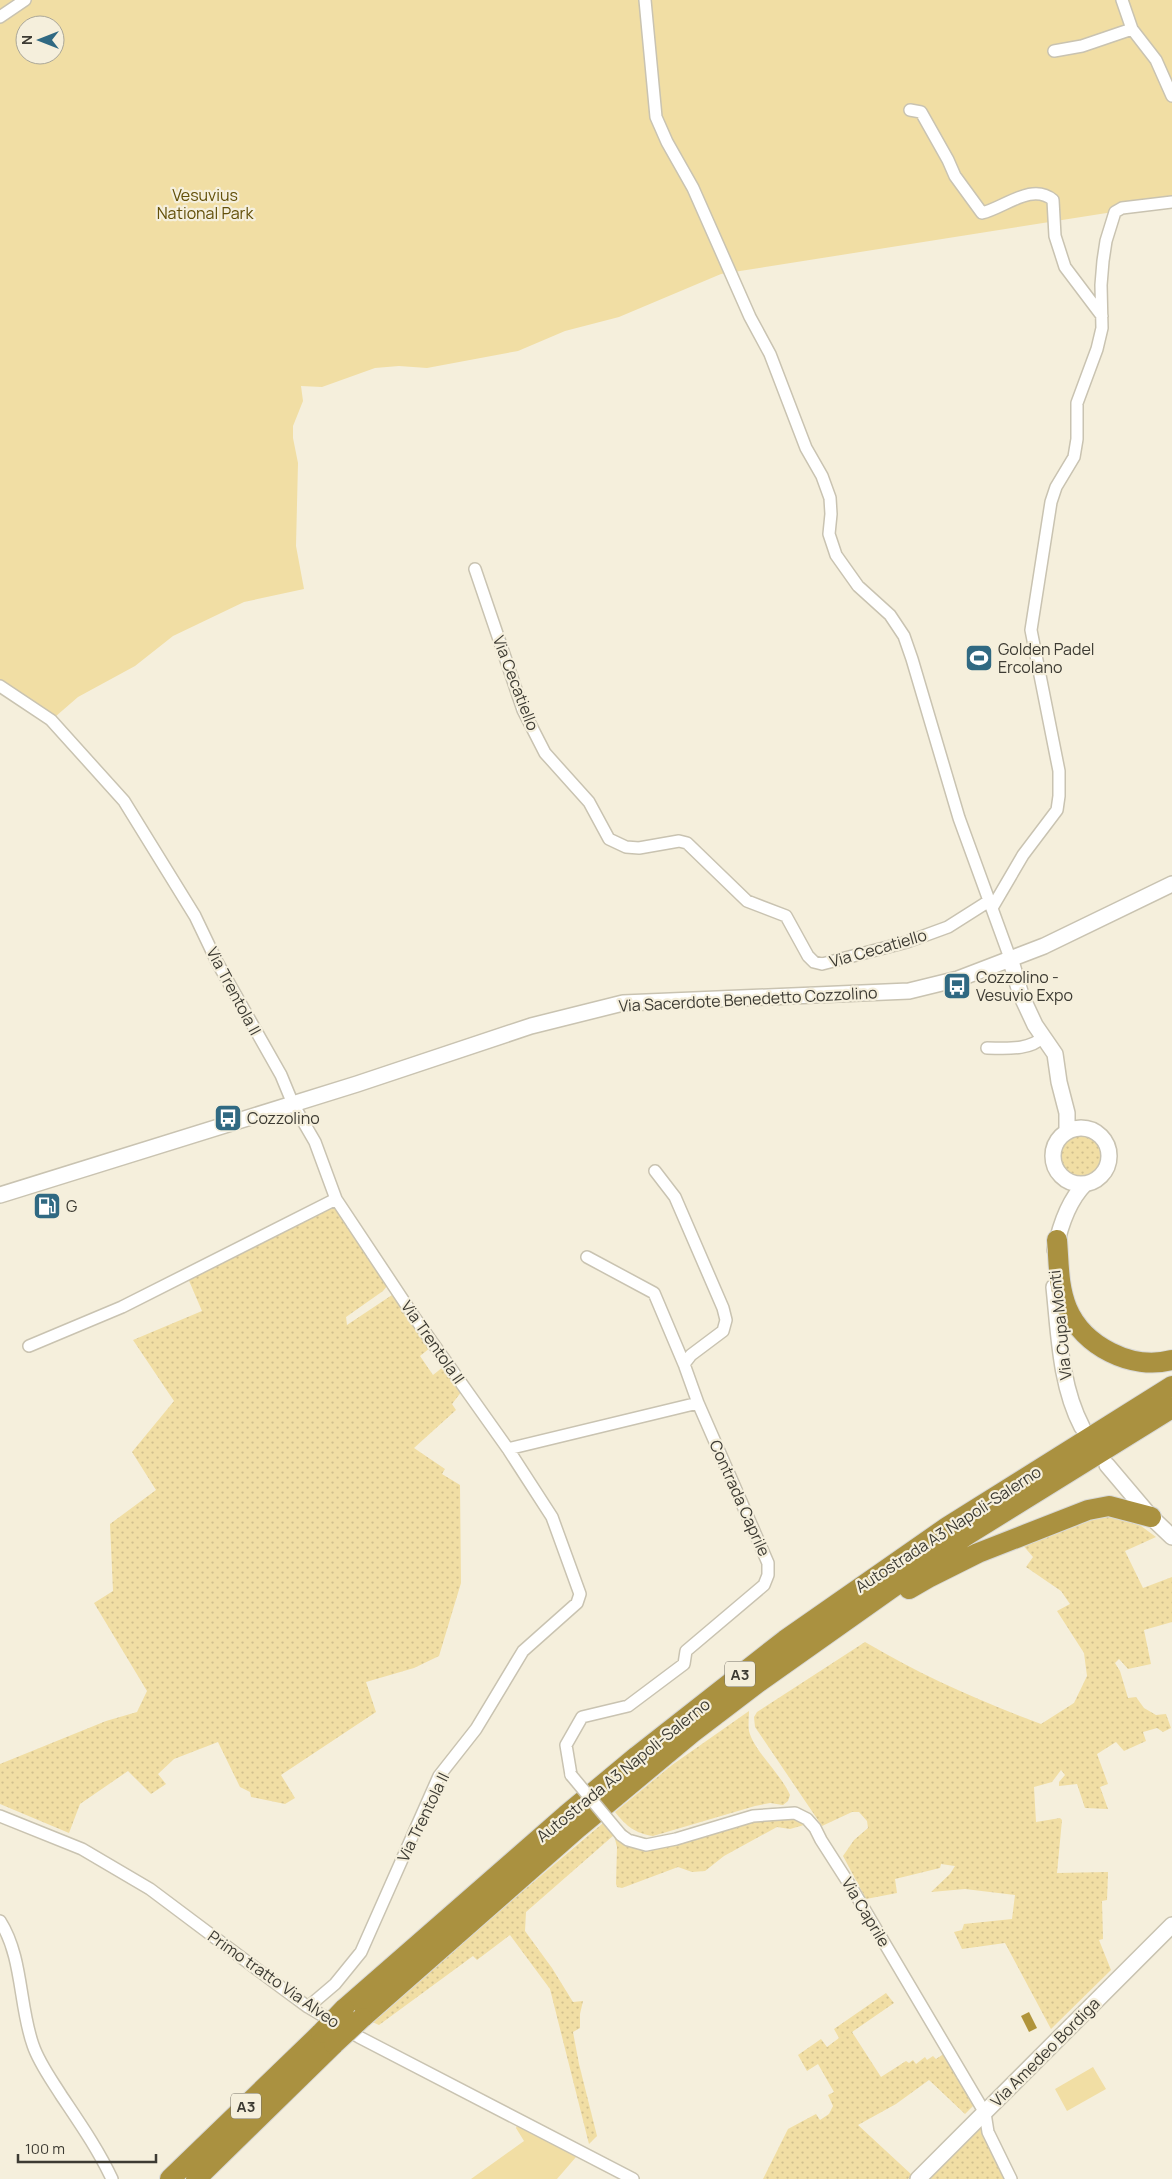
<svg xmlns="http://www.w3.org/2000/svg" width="1172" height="2179" font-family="Manrope,sans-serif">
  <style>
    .grass { fill: url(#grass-dots) }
    .green { fill: #f1dea4; fill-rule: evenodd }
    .water { fill: #b0943b }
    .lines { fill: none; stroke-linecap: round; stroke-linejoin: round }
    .street-casing { stroke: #c9c3b1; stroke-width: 14 }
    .secondary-casing { stroke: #c9c3b1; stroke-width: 18 }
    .highway-casing { stroke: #d8d8d6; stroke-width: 22 }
    .street { stroke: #fff; stroke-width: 11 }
    .secondary { stroke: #fff; stroke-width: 15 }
    .highway { stroke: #aa9140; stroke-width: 20 }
    .street-bridge-casing { stroke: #c9c3b1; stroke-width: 14; stroke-linecap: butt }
    .highway-bridge-casing { stroke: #d8d8d6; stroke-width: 22; stroke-linecap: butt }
    .street-bridge { stroke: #fff; stroke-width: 11 }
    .highway-bridge { stroke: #aa9140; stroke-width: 20 }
    .labels { text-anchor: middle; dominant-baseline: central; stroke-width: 4.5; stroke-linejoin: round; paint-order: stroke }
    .shield { fill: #f5efdc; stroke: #747166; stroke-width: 1 }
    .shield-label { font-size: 15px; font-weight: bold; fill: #3d3b33 }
    .park-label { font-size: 16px; fill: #624f08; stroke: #f5efdc }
    .poi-label { font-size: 16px; fill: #3d3b33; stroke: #f5efdc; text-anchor: start }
    .street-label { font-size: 16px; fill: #3d3b33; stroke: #f5efdc }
  </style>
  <defs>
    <pattern id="grass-dots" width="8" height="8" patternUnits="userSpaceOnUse" patternTransform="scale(1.25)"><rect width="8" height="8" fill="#f1dea4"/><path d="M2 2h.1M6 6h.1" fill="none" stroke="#d0bf8e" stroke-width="1.8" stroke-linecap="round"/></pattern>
  </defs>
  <rect width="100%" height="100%" fill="#f5efdc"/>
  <path class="grass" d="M1059 1156a22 22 0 1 1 44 0a22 22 0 1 1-44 0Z
    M 339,1204 L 387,1286 L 383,1291 L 346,1317 L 347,1325 L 392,1295 L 430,1348 L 420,1356 L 433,1375 L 443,1367 L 462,1391 L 452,1404 L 456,1410 L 414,1448 L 445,1469 L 442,1474 L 460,1485 L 461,1583 L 439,1656 L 414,1668 L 366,1682 L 376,1712 L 281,1775 L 295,1798 L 285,1804 L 251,1797 L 250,1792 L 240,1787 L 218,1742 L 174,1759 L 158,1774 L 166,1784 L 151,1794 L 128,1771 L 80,1804 L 69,1833 L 0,1804 L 0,1764 L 106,1721 L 137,1712 L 147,1691 L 94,1603 L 113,1591 L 110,1524 L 156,1490 L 132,1452 L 174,1401 L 133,1340 L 202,1311 L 187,1276 Z
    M 1111,1515 L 1137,1523 L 1156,1537 L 1125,1551 L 1143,1588 L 1172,1577 L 1172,1622 L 1144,1630 L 1151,1664 L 1128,1669 L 1119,1659 L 1115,1663 L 1120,1671 L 1128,1698 L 1136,1697 L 1144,1708 L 1156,1715 L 1166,1714 L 1171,1728 L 1163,1732 L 1157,1728 L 1143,1732 L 1146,1741 L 1124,1751 L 1116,1742 L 1097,1754 L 1108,1784 L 1100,1787 L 1108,1809 L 1085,1808 L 1077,1784 L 1059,1786 L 1059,1782 L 1065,1775 L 1061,1770 L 1052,1782 L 1034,1787 L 1036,1822 L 1060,1818 L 1062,1820 L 1057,1873 L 1108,1872 L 1107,1900 L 1102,1901 L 1103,1939 L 1099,1940 L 1111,1970 L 1051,2029 L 1005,1943 L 962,1949 L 954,1932 L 962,1930 L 964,1924 L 1012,1919 L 1015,1895 L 965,1889 L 931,1892 L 950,1874 L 955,1866 L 941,1864 L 940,1868 L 895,1879 L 897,1893 L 866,1899 L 843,1856 L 854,1840 L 868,1828 L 867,1821 L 859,1812 L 852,1812 L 822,1826 L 755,1727 L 754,1717 L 757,1712 L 865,1642 C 921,1675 979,1701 1041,1724 L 1074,1703 L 1087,1676 L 1084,1653 L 1057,1611 L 1070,1604 L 1061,1591 L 1026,1567 L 1033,1557 L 1021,1543 L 1096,1516 Z
    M 749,1711 C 749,1717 748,1725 749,1731 C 754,1751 781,1774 790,1795 L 788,1801 L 783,1805 L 770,1803 L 755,1806 L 653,1836 C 635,1833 627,1827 615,1812 L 672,1765 Z
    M 765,1817 L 794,1818 L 804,1825 L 790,1829 L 777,1827 L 724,1856 L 705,1871 L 692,1872 L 678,1867 L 622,1888 L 617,1887 L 616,1884 L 617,1847 L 614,1835 L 526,1912 L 525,1931 L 552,1968 L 573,2002 L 583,2001 L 580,2014 L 580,2028 L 573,2032 L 579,2064 L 597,2136 L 589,2144 L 550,1989 L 510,1935 L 477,1960 L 473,1956 L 379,2025 L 370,2021 L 603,1823 L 615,1835 L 648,1848 Z
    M 886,1993 L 894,2003 L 852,2032 L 881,2077 L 906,2061 L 909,2063 L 913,2060 L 916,2064 L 925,2057 L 927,2060 L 933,2056 L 936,2059 L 945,2053 L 977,2102 L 965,2114 L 929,2080 L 896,2104 L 858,2125 L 912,2175 L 908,2179 L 763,2179 L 788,2129 L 816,2114 L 820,2120 L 829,2114 L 833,2106 L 828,2095 L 834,2092 L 818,2064 L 807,2071 L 798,2055 L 821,2039 L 827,2047 L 839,2038 L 834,2029 Z
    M 981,2128 L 994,2156 L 1007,2179 L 930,2179 Z"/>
  <path class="green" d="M 0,0 L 1172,0 L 1172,81 L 1167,83 L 1172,91 L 1172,205 L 1113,212 L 721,274 L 619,317 L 565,331 L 518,351 L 427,368 L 399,366 L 375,368 L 322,387 L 301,386 L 303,401 L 293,426 L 293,438 L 298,463 L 296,546 L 304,589 L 244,602 L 173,636 L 135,666 L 78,697 L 48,723 L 0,691 ZM 25,25 L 55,25 L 55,55 L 25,55 Z
    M 979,650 L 986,661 L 980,665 L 978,662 L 976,663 L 971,655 Z
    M 1093,2067 L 1106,2089 L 1067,2111 L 1055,2089 Z
    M 517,2125 L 576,2157 L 557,2179 L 471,2179 L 524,2141 L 516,2128 Z"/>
  <path class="water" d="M 1029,2012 L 1037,2028 L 1029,2032 L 1021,2016 Z"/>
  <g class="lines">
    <g class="street-casing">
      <path id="street" d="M 645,0 L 656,117 L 667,142 L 693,188 L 750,317 L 770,354 L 806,448 L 822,476 L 830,498 L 831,514 L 829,534 L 836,555 L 858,586 L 890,615 L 904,636 L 912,659 L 959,818 L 1010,958
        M 1122,0 L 1132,29 L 1156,60 L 1172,96
        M 0,17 L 25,0
        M 1054,51 L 1082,46 L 1132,29
        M 910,110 L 921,112 L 948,160 L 955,176 L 982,213 C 1004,208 1032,182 1053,200 L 1055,236 L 1065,267 L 1102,316
        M 475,569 L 523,710 L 545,753 L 589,802 L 609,839 L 626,847 L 639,848 L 679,841 L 687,843 L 747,901 L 786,916 L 808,956 L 814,962 L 822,964 L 907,942 L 948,927 L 989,901
        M 0,686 L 51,720 L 124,801 L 195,916 L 217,962 L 281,1075 L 293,1104 L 315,1142 L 336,1199 L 415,1318 L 508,1449 L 552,1517 L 580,1594 L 577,1603 L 523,1651 L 476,1729 L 439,1776 L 361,1952 L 335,1984 L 308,2007
        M 992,908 L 1023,855 L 1057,810 L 1059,796 L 1059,771 L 1031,630 L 1051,502 L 1056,487 L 1074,457 L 1077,439 L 1077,403 L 1097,349 L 1102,328 L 1101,285 L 1103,261 L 1106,241 L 1115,212 L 1122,208 L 1172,202
        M 987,1048 C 1005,1048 1029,1051 1043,1037
        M 655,1171 L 675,1197 L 723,1308 L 726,1320 L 723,1331 L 691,1355 L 684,1364
        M 587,1257 L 654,1293 L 684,1364 L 698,1403
        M 29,1346 L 122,1307 L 336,1199
        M 508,1449 L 698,1403 L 768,1563 L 768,1575 L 764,1585 L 686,1651 L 684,1664 L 628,1706 L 582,1717 L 566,1745 L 571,1775
        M 0,1816 L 82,1849 L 150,1889 L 282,1988 L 308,2007 L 359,2037 L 633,2179
        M 621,1835 L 628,1840 L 646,1845 L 676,1839 L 753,1816 L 795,1813 L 807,1819 L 815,1828 L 821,1840 L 853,1890 L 985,2113 L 988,2132 L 1011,2179
        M 0,1921 C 23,1957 19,2006 33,2045 C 39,2063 51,2079 61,2095 C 79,2122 98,2149 112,2179"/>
    </g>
    <g class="secondary-casing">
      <path id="secondary" d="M 1010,958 L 1021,995 L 1035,1025 L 1055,1054 L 1059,1082 L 1067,1113 L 1067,1131
        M1053 1156a28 28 0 1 1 56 0a28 28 0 1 1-56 0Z
        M 0,1195 L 357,1084 L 531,1026 L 623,1003 L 909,991 L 958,979 L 1044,946 L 1172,884
        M 1055,1250 C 1060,1226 1068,1201 1085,1184
        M 1054,1287 C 1059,1334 1060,1385 1082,1427
        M 1107,1465 L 1151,1517 L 1172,1537
        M 918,2179 L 1172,1925"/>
    </g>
    <g class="highway-casing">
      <path id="highway" d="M 1057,1240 C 1059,1263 1058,1286 1067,1308 C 1083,1346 1132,1371 1172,1360
        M 909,1589 L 928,1578 L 978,1553 L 1088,1510 L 1109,1506 L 1151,1517
        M 344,2009 L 566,1815 L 637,1756 L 785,1640 L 947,1527 L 1172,1386
        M 362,2018 L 578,1828 L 692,1733 L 759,1682 L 964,1537 L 1172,1408
        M 170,2179 L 321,2033
        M 196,2179 L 334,2044"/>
    </g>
    <use href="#street" class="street"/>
    <use href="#secondary" class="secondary"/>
    <use href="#highway" class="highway"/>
    <g class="street-bridge-casing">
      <path id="street-bridge" d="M 571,1775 L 621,1835"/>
    </g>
    <g class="highway-bridge-casing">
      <path id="highway-bridge" d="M 321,2033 L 344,2009
        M 334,2044 L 362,2018"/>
    </g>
    <use href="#street-bridge" class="street-bridge"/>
    <use href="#highway-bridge" class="highway-bridge"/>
  </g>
  <defs>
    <g id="stadium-square" transform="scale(1.4375)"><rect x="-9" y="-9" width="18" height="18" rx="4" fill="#306982" stroke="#f5efdc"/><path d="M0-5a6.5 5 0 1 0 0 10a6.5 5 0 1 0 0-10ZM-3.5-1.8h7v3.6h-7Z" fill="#fff"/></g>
    <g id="bus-square" transform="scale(1.4375)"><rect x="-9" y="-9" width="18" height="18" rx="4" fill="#306982" stroke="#f5efdc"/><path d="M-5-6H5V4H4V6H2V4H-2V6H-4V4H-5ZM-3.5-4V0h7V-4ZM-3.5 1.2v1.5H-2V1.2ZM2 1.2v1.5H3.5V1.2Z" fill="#fff"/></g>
    <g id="fuel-square" transform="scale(1.4375)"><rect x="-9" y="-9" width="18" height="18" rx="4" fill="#306982" stroke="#f5efdc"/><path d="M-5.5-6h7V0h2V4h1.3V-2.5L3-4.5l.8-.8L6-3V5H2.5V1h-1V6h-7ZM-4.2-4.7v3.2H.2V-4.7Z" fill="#fff"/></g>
  </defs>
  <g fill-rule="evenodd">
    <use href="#stadium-square" x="979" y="658"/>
    <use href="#bus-square" x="957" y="986"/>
    <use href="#bus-square" x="228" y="1118"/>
    <use href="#fuel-square" x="47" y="1206"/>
  </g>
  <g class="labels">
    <g class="shield">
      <rect x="725" y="1661.5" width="30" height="25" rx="4"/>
      <rect x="231" y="2093.5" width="30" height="25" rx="4"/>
    </g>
    <g class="shield-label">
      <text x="740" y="1674">A3</text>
      <text x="246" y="2106">A3</text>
    </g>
    <g class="park-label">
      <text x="205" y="195">Vesuvius<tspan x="205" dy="18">National Park</tspan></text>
    </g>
    <g class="poi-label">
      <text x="998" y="649">Golden Padel<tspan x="998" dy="18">Ercolano</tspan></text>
      <text x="976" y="977">Cozzolino -<tspan x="976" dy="18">Vesuvio Expo</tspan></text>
      <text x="247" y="1118">Cozzolino</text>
      <text x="66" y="1206">G</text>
    </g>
    <g class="street-label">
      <text transform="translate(516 683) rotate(69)">Via Cecatiello</text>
      <text transform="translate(878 948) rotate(-16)">Via Cecatiello</text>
      <text transform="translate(234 991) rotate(62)">Via Trentola II</text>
      <text transform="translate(748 999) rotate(-3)">Via Sacerdote Benedetto Cozzolino</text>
      <text transform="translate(1060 1325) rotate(-96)">Via Cupa Monti</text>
      <text transform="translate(433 1342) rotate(55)">Via Trentola II</text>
      <text transform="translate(740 1498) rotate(66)">Contrada Caprile</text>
      <text transform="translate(948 1529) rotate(-33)">Autostrada A3 Napoli-Salerno</text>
      <text transform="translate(623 1770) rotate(-39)">Autostrada A3 Napoli-Salerno</text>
      <text transform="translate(423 1817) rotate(-64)">Via Trentola II</text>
      <text transform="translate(866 1912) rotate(59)">Via Caprile</text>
      <text transform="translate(274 1979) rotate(35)">Primo tratto Via Alveo</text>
      <text transform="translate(1045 2052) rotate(-45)">Via Amedeo Bordiga</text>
    </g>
  </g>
  <g transform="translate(40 40) rotate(270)"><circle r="24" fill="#f5efdc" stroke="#aba798"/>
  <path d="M0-4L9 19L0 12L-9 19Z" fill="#306982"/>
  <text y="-8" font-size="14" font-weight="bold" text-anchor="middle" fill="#3d3b33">N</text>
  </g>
  <path d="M18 2154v8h138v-8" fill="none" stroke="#3d3b33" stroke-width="2.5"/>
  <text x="25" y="2154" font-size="15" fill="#3d3b33" stroke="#f5efdc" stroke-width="4" paint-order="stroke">100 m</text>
</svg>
